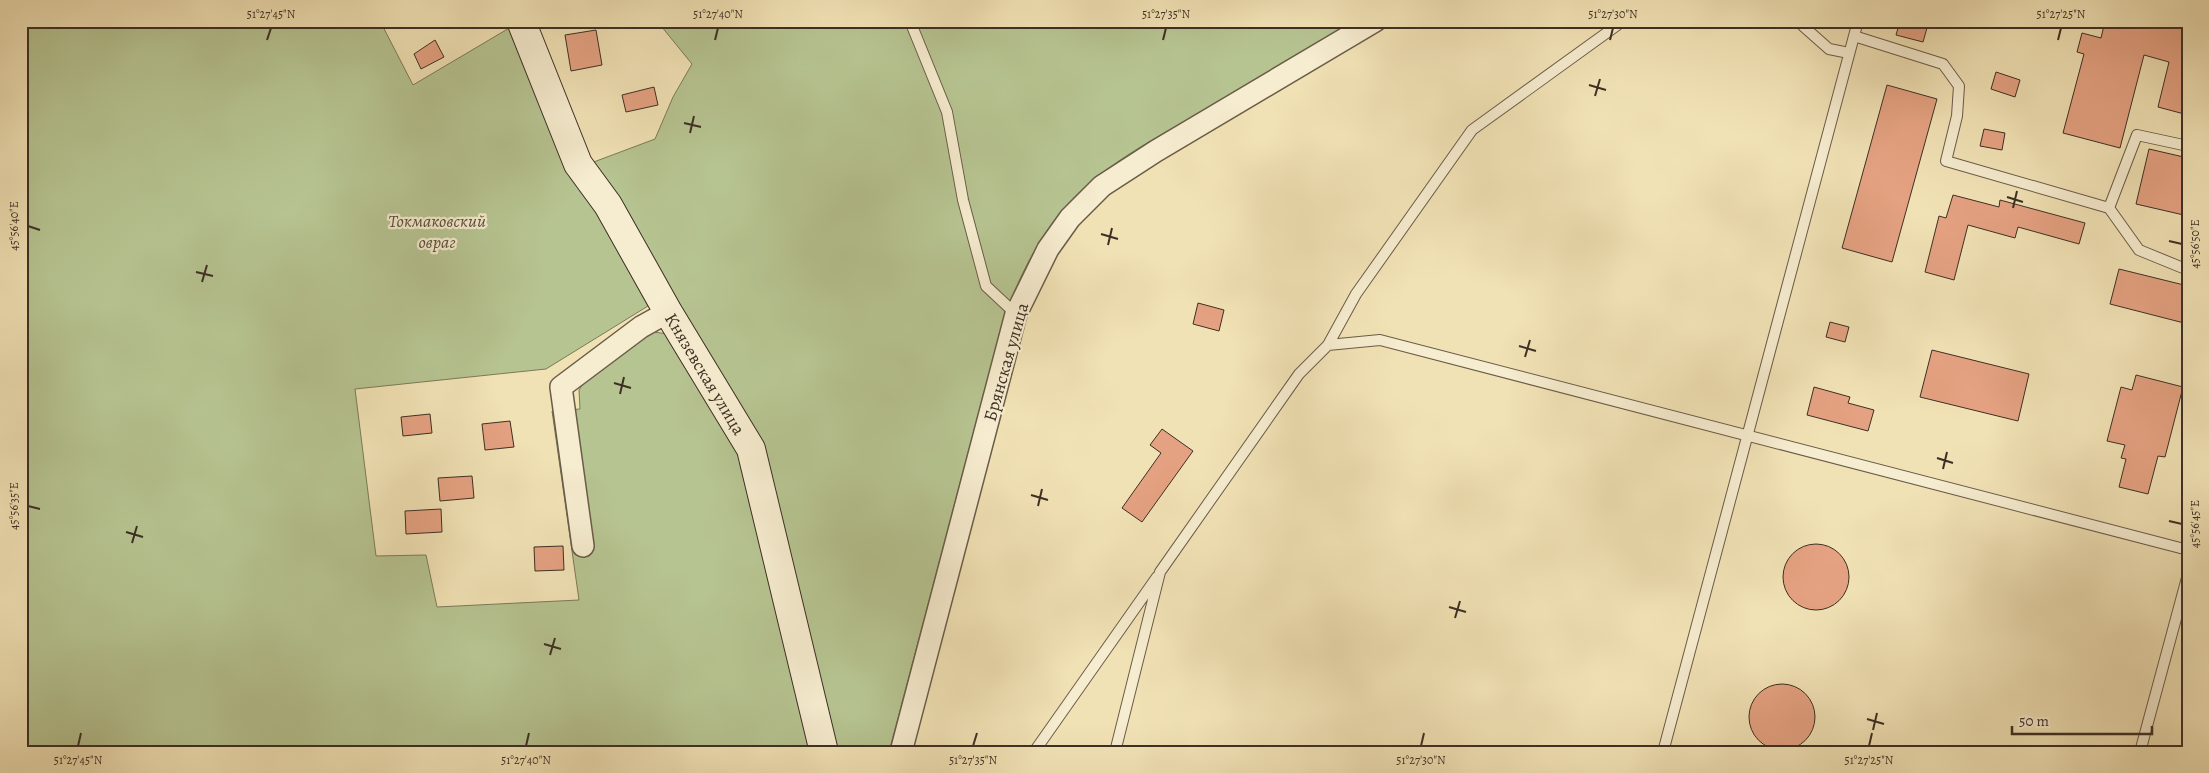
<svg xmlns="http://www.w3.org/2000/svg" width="2209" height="773" font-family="Alegreya,serif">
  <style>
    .green { fill: #b6c491; stroke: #7a7a5a }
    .building { fill: #e5a282; stroke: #3d2f24 }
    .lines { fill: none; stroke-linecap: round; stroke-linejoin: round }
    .lane-casing { stroke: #6a5c48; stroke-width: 12 }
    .street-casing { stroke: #6a5c48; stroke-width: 24 }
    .secondary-casing { stroke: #3d2f24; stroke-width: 30 }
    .lane { stroke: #f6eccf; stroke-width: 10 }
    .street { stroke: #f6eccf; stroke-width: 21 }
    .secondary { stroke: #f6eccf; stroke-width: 28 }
    .ticks { fill: none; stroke: #3d2f24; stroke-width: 2 }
    .labels { text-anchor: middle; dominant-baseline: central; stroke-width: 4.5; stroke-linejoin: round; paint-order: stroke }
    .park-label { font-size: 18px; font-style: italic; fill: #554d3a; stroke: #f6eccf }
    .street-label { font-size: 18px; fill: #3d2f24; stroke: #f6eccf }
    .neatline { fill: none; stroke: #3d2f24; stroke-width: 2 }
    .ticks-label { font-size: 12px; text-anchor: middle; fill: #3d2f24 }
  </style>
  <rect width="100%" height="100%" fill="#f1e2b5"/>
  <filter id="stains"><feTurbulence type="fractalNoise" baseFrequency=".004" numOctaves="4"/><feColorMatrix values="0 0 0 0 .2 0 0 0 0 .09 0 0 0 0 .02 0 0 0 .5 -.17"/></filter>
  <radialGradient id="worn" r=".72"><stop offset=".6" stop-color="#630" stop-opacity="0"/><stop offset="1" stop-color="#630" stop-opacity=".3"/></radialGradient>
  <path class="green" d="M 21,21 L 380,21 L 413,85 L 511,27 L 573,168 L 648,306 L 546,369 L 355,389 L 376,556 L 426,555 L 437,607 L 579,600 L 552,411 L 580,409 L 579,390 L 587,377 L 654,332 L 668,334 L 742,453 L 813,752 L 444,752 L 435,749 L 434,752 L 21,752 Z
    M 657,21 L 1356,21 C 1304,52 1251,82 1199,113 C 1151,141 1097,168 1061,212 C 1034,245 1017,282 1003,321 L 889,752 L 833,752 L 759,445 L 591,163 L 655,139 L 673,97 L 692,64 Z"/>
  <path class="building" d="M 1900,21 L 1929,21 L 1923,42 L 1896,35 Z
    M 2105,21 L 2188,21 L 2188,115 L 2158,107 L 2169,62 L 2144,55 L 2120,148 L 2063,133 L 2084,54 L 2077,52 L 2082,33 L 2101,38 Z
    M 596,30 L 602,65 L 571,71 L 565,35 Z
    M 435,40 L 444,57 L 421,69 L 414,54 Z
    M 1996,72 L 2020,80 L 2015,97 L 1991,89 Z
    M 1887,85 L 1937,99 L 1892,262 L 1842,248 Z
    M 654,87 L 658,105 L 626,112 L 622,95 Z
    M 1984,129 L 2005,133 L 2002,150 L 1980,146 Z
    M 2149,149 L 2188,158 L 2188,216 L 2136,204 Z
    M 1953,195 L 1999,207 L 2000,200 L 2085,223 L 2079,244 L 2018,227 L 2015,238 L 1968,225 L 1954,280 L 1925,272 L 1939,216 L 1946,218 Z
    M 2119,269 L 2188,286 L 2188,324 L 2110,304 Z
    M 1198,303 L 1224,310 L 1219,331 L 1193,324 Z
    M 1830,322 L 1849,327 L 1845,342 L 1826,337 Z
    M 1932,350 L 2029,374 L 2018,421 L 1920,397 Z
    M 2136,375 L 2183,387 L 2165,457 L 2158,456 L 2148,494 L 2119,487 L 2126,459 L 2121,458 L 2125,445 L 2107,441 L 2121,387 L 2132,390 Z
    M 1814,387 L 1850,397 L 1848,403 L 1874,410 L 1868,431 L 1807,415 Z
    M 430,414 L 432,433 L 403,436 L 401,417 Z
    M 510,421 L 514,447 L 485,450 L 482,424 Z
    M 1162,429 L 1193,451 L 1142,522 L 1122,508 L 1161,453 L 1150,445 Z
    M 472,476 L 474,498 L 440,501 L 438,478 Z
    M 441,509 L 442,532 L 406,534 L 405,511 Z
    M1783 577a33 33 0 1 1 66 0a33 33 0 1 1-66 0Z
    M 563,546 L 564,570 L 535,571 L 534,547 Z
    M1749 717a33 33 0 1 1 66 0a33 33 0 1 1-66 0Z"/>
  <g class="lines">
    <g class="lane-casing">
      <path id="lane" d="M 910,21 L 947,112 L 963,200 L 986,286 L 1016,314
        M 1804,21 L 1803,26 L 1829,49 L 1849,53
        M 1854,36 L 1943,64 L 1959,86 L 1957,116 L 1946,161 L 2109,208 L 2139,250 L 2188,270
        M 2109,208 L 2137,135 L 2188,146
        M 1328,345 L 1356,294 L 1472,130 L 1623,21
        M 1034,752 L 1157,577
        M 1115,752 L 1160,572 L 1299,374 L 1328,345 L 1380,340 L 2188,550
        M 1663,752 L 1858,21
        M 2140,752 L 2188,574"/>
    </g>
    <g class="street-casing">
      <path id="street" d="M 583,546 L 561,387 L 641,327 L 668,312
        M 901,752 L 1016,314 L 1048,249 L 1070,218 L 1102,186 L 1156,151 L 1375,21"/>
    </g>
    <g class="secondary-casing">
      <path id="secondary" d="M 521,21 L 578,164 L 608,205 L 668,312 L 751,449 L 824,752"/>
    </g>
    <use href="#lane" class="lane"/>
    <use href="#street" class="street"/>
    <use href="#secondary" class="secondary"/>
  </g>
  <path class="ticks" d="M 267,40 L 271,28M 715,40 L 718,28M 1163,40 L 1166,28M 1610,40 L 1613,28M 2058,40 L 2061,28M 1589,85 L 1606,90M 1595,96 L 1600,79M 684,123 L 701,127M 690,133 L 694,116M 2007,197 L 2023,202M 2013,208 L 2017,191M 28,226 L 40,230M 1101,234 L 1118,239M 2169,241 L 2182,244M 1108,245 L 1112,228M 196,272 L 213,276M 202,282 L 207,265M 1519,346 L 1536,351M 1525,357 L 1530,340M 614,383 L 631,388M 620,394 L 624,377M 1937,458 L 1953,463M 1943,469 L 1947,452M 1031,495 L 1048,500M 28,506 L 40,509M 1038,506 L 1042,489M 2169,521 L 2182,524M 126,532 L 143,537M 132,543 L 137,526M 1449,607 L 1466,612M 1455,618 L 1460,601M 544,644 L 561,649M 550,655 L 555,638M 1867,719 L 1884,724M 1873,730 L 1877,713M 78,746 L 81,733M 526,746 L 529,733M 973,746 L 977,733M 1421,746 L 1424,733M 1869,746 L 1872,733"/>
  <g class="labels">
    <g class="park-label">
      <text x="437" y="221">Токмаковский<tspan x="437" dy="21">овраг</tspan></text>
    </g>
    <g class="street-label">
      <text transform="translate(1006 362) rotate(-74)">Брянская улица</text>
      <text transform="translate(705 374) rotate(59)">Князевская улица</text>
    </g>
  </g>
  <rect width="2209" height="773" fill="none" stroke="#f1e2b5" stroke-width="55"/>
  <path d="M2012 726v8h140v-8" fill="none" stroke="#3d2f24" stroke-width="2.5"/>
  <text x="2019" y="726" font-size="15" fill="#3d2f24" stroke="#f6eccf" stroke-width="4" paint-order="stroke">50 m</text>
  <rect x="28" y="28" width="2154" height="718" class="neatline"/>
  <g class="ticks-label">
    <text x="271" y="18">51°27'45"N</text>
    <text x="718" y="18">51°27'40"N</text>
    <text x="1166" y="18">51°27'35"N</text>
    <text x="1613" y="18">51°27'30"N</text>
    <text x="2061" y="18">51°27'25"N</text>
    <text transform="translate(14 226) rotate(-90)" y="4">45°56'40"E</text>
    <text transform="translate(2195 244) rotate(-90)" y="4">45°56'50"E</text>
    <text transform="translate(14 506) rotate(-90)" y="4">45°56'35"E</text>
    <text transform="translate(2195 524) rotate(-90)" y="4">45°56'45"E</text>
    <text x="78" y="764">51°27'45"N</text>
    <text x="526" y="764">51°27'40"N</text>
    <text x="973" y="764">51°27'35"N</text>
    <text x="1421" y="764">51°27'30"N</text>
    <text x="1869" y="764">51°27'25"N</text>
  </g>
  <rect width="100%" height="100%" filter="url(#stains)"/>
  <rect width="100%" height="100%" fill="url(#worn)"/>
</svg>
